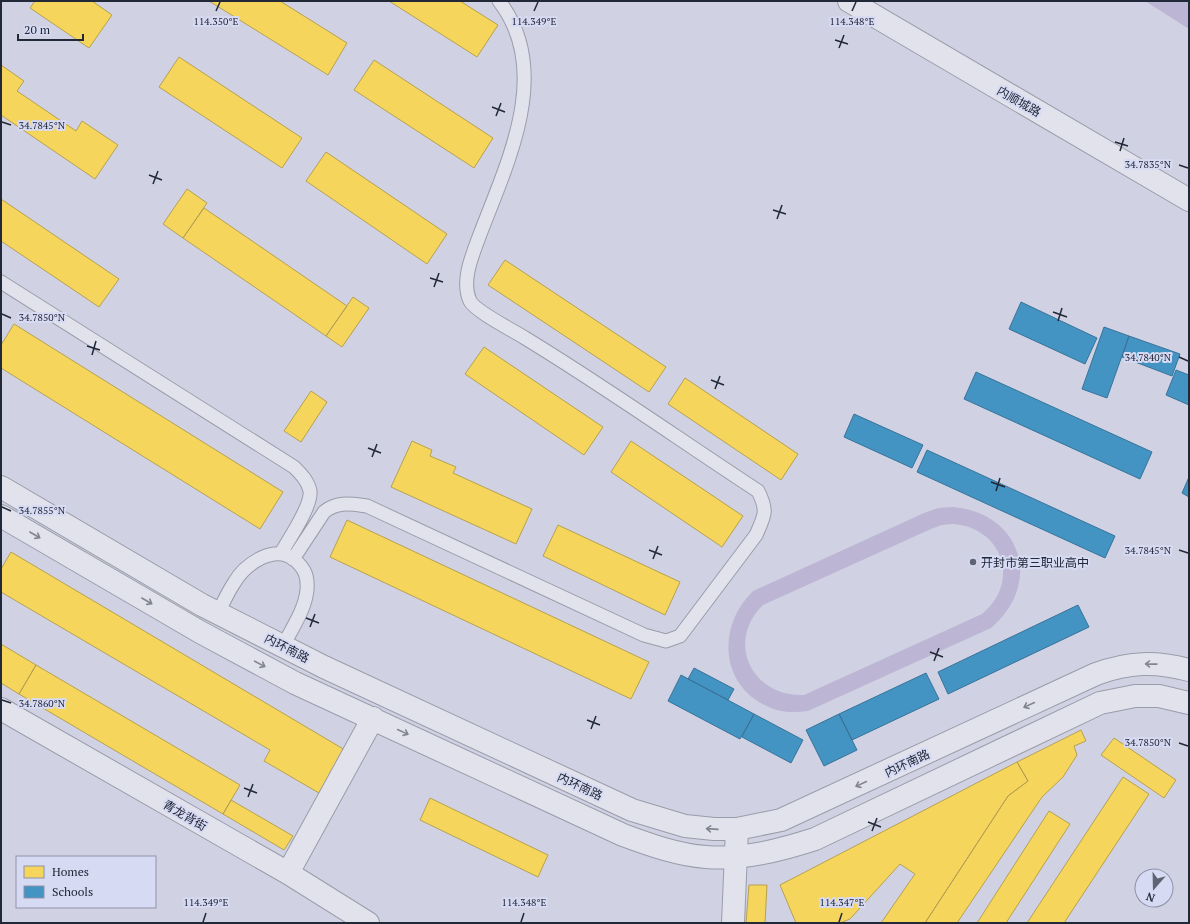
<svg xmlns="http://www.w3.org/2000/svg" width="1190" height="924" font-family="'PT Serif','Noto Sans SC',serif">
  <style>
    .green { fill: #bcb5d4; fill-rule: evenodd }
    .homes { fill: #f6d55c; stroke: #b6a151 }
    .schools { fill: #4393c3; stroke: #397399 }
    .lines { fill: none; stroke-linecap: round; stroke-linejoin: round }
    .service-casing { stroke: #999ca9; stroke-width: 15 }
    .minor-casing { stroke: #999ca9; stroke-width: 24 }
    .tertiary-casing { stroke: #999ca9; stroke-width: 24 }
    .service { stroke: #e1e2ec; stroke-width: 13 }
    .minor { stroke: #e1e2ec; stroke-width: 22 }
    .tertiary { stroke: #e1e2ec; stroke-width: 22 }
    .oneway { stroke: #818592 }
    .ticks { fill: none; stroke: #212837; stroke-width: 1.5 }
    .poi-dot { fill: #5e6473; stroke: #d7daf3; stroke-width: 1.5 }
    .labels { text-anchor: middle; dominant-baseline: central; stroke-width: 4; stroke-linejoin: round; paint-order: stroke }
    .street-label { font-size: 12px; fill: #212837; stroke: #d7daf3 }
    .poi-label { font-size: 12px; fill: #212837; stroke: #d7daf3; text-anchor: start }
    .ticks-label { font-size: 10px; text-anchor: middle; fill: #212837; stroke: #d7daf3; stroke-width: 4; stroke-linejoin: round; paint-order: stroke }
  </style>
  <rect width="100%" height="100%" fill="#d0d2e3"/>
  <path class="green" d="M 1145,1 L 1189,1 L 1189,29 Z
    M 952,507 C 1021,512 1044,583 991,628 L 808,711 C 798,712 787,713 777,710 C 721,693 714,629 753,591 L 924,513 L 938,508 ZM 953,524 C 1003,528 1021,582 982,614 L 804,695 C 752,697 725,642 763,605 L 931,529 L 942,525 Z"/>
  <path class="homes" d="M 35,1 L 92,1 L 112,15 L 89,48 L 30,8 Z
    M 209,1 L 280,1 L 347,43 L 328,75 Z
    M 389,1 L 460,1 L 498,25 L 477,57 Z
    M 179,57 L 302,138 L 282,168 L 159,87 Z
    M 374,60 L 493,138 L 474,168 L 354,90 Z
    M 1,65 L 24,81 L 17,91 L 76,131 L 82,121 L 118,145 L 95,179 L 1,115 Z
    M 326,152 L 447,234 L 427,264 L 306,181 Z
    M 187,189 L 207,203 L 183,238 L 163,224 Z
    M 1,199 L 119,279 L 99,307 L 1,241 Z
    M 204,208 L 347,306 L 326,336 L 183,238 Z
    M 505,260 L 666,367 L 649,392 L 488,285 Z
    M 353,297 L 369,308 L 342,347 L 326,336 Z
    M 14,324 L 283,492 L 260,529 L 1,368 L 1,345 Z
    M 484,347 L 603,427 L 584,455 L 465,374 Z
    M 685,378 L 798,454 L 781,480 L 668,404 Z
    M 311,391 L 327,402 L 301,442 L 284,431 Z
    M 412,441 L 432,450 L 430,456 L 456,467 L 453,473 L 532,509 L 516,544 L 391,487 Z
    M 631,441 L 743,516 L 722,547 L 611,472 Z
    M 347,520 L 649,662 L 631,699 L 330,557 Z
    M 558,525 L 680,582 L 665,615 L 543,556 Z
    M 11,552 L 345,750 L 319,793 L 264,761 L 270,750 L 1,592 L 1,569 Z
    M 1,644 L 36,665 L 19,694 L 1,683 Z
    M 36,665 L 240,785 L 223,814 L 19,694 Z
    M 1081,730 L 1086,741 L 1074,746 L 1077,755 L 1063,777 L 1042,797 L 957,923 L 925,923 L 1008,796 L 1028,781 L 1017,762 Z
    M 1114,738 L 1176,780 L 1164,798 L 1101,755 Z
    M 1017,762 L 1028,781 L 1008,796 L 925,923 L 881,923 L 915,874 L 900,864 L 850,919 L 840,923 L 796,923 L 780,885 Z
    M 1123,777 L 1149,794 L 1064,923 L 1027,923 Z
    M 430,798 L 548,855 L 538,877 L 420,820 Z
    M 231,800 L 293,836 L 284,850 L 223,814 Z
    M 1049,811 L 1070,824 L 1006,923 L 977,923 Z
    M 749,885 L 767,885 L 765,923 L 746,923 Z"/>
  <path class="schools" d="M 1021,302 L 1097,338 L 1085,364 L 1009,329 Z
    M 1104,327 L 1129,336 L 1107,398 L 1082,389 Z
    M 1129,336 L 1180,354 L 1172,376 L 1122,357 Z
    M 1176,370 L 1189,375 L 1189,405 L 1166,395 Z
    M 976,372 L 1152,452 L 1140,479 L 964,399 Z
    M 854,414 L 923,445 L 912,468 L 844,437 Z
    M 927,450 L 1115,536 L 1105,558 L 917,472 Z
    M 1189,477 L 1189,497 L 1182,493 Z
    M 1078,605 L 1089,627 L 948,694 L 938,672 Z
    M 694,668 L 734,689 L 728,700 L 688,679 Z
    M 926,673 L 939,699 L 852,740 L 839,714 Z
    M 681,675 L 754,714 L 740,739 L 668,701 Z
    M 754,714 L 803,740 L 791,763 L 742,737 Z
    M 839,714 L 857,750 L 824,766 L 806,730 Z"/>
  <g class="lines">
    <g class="service-casing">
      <path id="service" d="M 1,282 L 294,467 C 301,474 308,481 310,491 C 312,506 289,539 281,553
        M 293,559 L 324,512 C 337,501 351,504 367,506 L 644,635 L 666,641 L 680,636 L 756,535 C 765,515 768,511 758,491 C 680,440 604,386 525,338 C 514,331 475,311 470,301 C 461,281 472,256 479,237 C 506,165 554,72 499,1
        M 218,613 C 223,603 228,592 234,583 C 245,564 275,543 295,560 C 305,569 308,576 307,590 C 305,610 292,628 283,646"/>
    </g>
    <g class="minor-casing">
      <path id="minor" d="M 1,709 L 288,873 L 368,923
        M 288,873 L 373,718
        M 733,923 L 737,829"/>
    </g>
    <g class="tertiary-casing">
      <path id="tertiary" d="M 849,1 L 1189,200
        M 1,487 L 202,605 L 324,667 L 632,810 L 685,826 L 714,829 L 737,829 L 781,820 L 1096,674 C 1129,662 1155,661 1189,670
        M 1,516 L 200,632 L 295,683 L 623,835 C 650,845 678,855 706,857 C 743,860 781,850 815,839 L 1100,703 L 1135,696 L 1159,696 L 1189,703"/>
    </g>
    <use href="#service" class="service"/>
    <use href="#minor" class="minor"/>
    <use href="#tertiary" class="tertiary"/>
  </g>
  <defs><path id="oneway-shaft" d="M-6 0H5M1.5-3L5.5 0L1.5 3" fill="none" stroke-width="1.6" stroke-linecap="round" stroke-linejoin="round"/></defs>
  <g class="oneway">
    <use href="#oneway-shaft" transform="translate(35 535) rotate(30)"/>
    <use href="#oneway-shaft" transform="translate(147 601) rotate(30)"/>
    <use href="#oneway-shaft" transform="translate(260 664) rotate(28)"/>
    <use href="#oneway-shaft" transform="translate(1151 664) rotate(-179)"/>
    <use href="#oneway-shaft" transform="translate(1029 705) rotate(155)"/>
    <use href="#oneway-shaft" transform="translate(403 732) rotate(25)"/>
    <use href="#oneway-shaft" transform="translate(861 784) rotate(155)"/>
    <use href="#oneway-shaft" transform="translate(712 829) rotate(-176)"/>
  </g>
  <path class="ticks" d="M 216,11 L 220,2M 534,11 L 538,2M 852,11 L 856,2M 835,40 L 848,44M 839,48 L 844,35M 492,107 L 505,112M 496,116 L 501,103M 2,122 L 11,125M 1115,142 L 1128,146M 1120,151 L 1124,138M 1179,165 L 1188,168M 149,175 L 162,180M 153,184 L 158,171M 773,210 L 786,214M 777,219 L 782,205M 430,278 L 443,282M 434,287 L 439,273M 1053,312 L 1067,317M 2,314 L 11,318M 1058,321 L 1062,308M 87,346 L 100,350M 92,355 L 96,341M 1179,357 L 1188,361M 711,380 L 724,385M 715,389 L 720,376M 368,448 L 381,453M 372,457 L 377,444M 991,482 L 1005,487M 996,491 L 1000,478M 2,507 L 11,511M 649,550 L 662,555M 1179,550 L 1188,553M 653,559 L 658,546M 306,618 L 319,623M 310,627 L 315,614M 930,652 L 943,657M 934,661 L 939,648M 2,700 L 11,703M 587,720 L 600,725M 591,729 L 596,716M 1179,743 L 1188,746M 244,788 L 257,793M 248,797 L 253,784M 868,822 L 881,827M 872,831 L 877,818M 203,922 L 206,913M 521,922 L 524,913M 839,922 L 842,913"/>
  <circle class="poi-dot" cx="973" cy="562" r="4"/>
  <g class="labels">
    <g class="street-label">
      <text transform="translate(1019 101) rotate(30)">内顺城路</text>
      <text transform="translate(287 648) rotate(27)">内环南路</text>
      <text transform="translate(907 763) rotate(-25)">内环南路</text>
      <text transform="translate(580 786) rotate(25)">内环南路</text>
      <text transform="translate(185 815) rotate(30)">青龙背街</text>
    </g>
    <g class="poi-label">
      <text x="981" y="562">开封市第三职业高中</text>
    </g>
  </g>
  <g class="ticks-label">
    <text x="534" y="25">114.349°E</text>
    <text x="852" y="25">114.348°E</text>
    <text x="216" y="25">114.350°E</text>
    <text x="42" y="129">34.7845°N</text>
    <text x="1148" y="168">34.7835°N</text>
    <text x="42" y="321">34.7850°N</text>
    <text x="1148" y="361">34.7840°N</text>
    <text x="42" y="514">34.7855°N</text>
    <text x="1148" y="554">34.7845°N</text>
    <text x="42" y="707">34.7860°N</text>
    <text x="1148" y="746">34.7850°N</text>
    <text x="206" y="906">114.349°E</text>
    <text x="524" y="906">114.348°E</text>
    <text x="842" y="906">114.347°E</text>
  </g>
  <rect width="1190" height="924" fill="none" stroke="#212837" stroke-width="4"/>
  <rect x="16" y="856" width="140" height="52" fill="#d7daf3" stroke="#8e93a8"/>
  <rect x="24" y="866" width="20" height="12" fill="#f6d55c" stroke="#8e93a8"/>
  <text x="52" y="876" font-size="12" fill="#212837">Homes</text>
  <rect x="24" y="886" width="20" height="12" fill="#4393c3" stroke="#8e93a8"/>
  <text x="52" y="896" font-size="12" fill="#212837">Schools</text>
  <g transform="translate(1154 888) rotate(200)"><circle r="19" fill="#d7daf3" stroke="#8e93a8"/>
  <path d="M0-3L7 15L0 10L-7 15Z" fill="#5e6473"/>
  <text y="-6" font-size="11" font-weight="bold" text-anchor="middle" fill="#212837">N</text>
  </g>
  <path d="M18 34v6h65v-6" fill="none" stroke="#212837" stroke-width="2"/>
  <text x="24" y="34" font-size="12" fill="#212837" stroke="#d7daf3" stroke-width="3" paint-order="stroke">20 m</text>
</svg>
